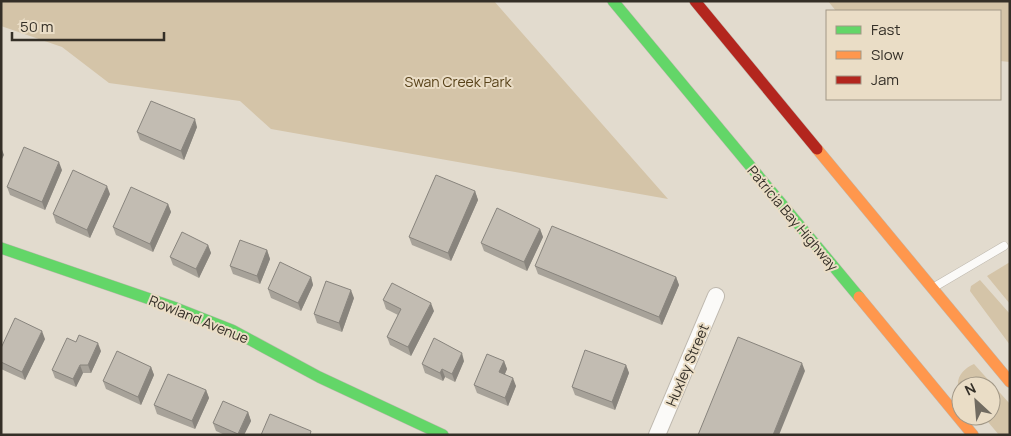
<svg xmlns="http://www.w3.org/2000/svg" width="1011" height="436" font-family="Manrope,sans-serif">
  <style>
    .green { fill: #d4c4a8 }
    .lines { fill: none; stroke-linecap: round; stroke-linejoin: round }
    .lane-casing { stroke: #beb8ae; stroke-width: 9 }
    .street-casing { stroke: #beb8ae; stroke-width: 18 }
    .fast-casing { stroke: #beb8ae; stroke-width: 12 }
    .slow-casing { stroke: #beb8ae; stroke-width: 12 }
    .jam-casing { stroke: #beb8ae; stroke-width: 12 }
    .lane { stroke: #fbfaf8; stroke-width: 8 }
    .street { stroke: #fbfaf8; stroke-width: 16 }
    .fast { stroke: #63d668; stroke-width: 11 }
    .slow { stroke: #ff974d; stroke-width: 11 }
    .jam { stroke: #b3261e; stroke-width: 11 }
    .wall { fill: #a7a299 }
    .shaded-wall { fill: #88847d }
    .building { fill: #c2bcb2; stroke: #88847d }
    .labels { text-anchor: middle; dominant-baseline: central; stroke-width: 4; stroke-linejoin: round; paint-order: stroke }
    .park-label { font-size: 14px; fill: #584219; stroke: #eaddc6 }
    .street-label { font-size: 14px; fill: #342f27; stroke: #eaddc6 }
  </style>
  <rect width="100%" height="100%" fill="#e2dbce"/>
  <path class="green" d="M 1,1 L 494,1 L 668,199 L 271,129 L 240,101 L 109,83 L 62,47 L 1,26 Z
    M 828,1 L 1010,1 L 1010,62 L 1000,61 L 1000,11 L 836,11 Z
    M 1010,262 L 1010,304 L 987,276 Z
    M 980,280 L 1010,314 L 1010,345 L 970,291 L 971,286 Z
    M 974,364 L 1010,404 L 1010,435 L 999,435 L 983,416 L 991,416 L 991,386 L 961,386 L 961,389 L 958,386 C 957,375 965,368 974,364 Z"/>
  <g class="lines">
    <g class="lane-casing">
      <path id="lane" d="M 936,286 L 1004,246"/>
    </g>
    <g class="street-casing">
      <path id="street" d="M 657,435 L 716,296"/>
    </g>
    <g class="fast-casing">
      <path id="fast" d="M 613,1 L 859,297
        M 1,248 L 176,308 L 232,330 L 319,377 L 443,435"/>
    </g>
    <g class="slow-casing">
      <path id="slow" d="M 817,149 L 1010,382
        M 859,297 L 973,435"/>
    </g>
    <g class="jam-casing">
      <path id="jam" d="M 695,1 L 817,149"/>
    </g>
    <use href="#lane" class="lane"/>
    <use href="#street" class="street"/>
    <use href="#fast" class="fast"/>
    <use href="#slow" class="slow"/>
    <use href="#jam" class="jam"/>
  </g>
  <path class="wall" d="M 197,127 L 184,160 L 140,140 L 137,132 Z
    M 62,170 L 45,210 L 10,195 L 7,187 Z
    M 475,191 L 478,200 L 451,261 L 412,245 L 409,237 Z
    M 110,194 L 90,238 L 56,223 L 53,214 Z
    M 168,204 L 171,212 L 153,252 L 116,235 L 113,227 Z
    M 540,229 L 543,237 L 527,271 L 484,251 L 481,243 Z
    M 208,245 L 211,253 L 199,278 L 173,265 L 170,257 Z
    M 267,250 L 270,259 L 260,284 L 233,274 L 230,266 Z
    M 535,266 L 676,277 L 679,285 L 662,325 L 538,274 Z
    M 311,277 L 313,285 L 301,311 L 271,298 L 268,289 Z
    M 354,298 L 342,332 L 317,323 L 314,314 Z
    M 383,300 L 434,311 L 411,356 L 390,345 L 387,337 L 398,315 L 386,309 Z
    M 45,339 L 25,380 L 1,369 L 1,348 Z
    M 101,351 L 91,373 L 83,373 L 76,387 L 55,378 L 52,370 Z
    M 464,361 L 455,382 L 445,377 L 443,381 L 425,373 L 422,364 Z
    M 504,361 L 507,369 L 505,374 L 516,386 L 508,406 L 477,393 L 474,385 Z
    M 626,365 L 629,373 L 615,410 L 575,395 L 572,387 Z
    M 151,367 L 154,375 L 141,405 L 106,389 L 103,381 Z
    M 206,390 L 209,398 L 195,429 L 157,414 L 154,405 Z
    M 248,412 L 251,421 L 244,435 L 225,435 L 216,431 L 213,423 Z"/>
  <path class="shaded-wall" d="M 195,119 L 197,127 L 184,160 L 181,151 Z
    M 1,147 L 4,155 L 1,161 Z
    M 59,162 L 62,170 L 45,210 L 42,202 Z
    M 107,186 L 110,194 L 90,238 L 87,230 Z
    M 475,191 L 478,200 L 451,261 L 448,253 Z
    M 168,204 L 171,212 L 153,252 L 150,244 Z
    M 540,229 L 543,237 L 527,271 L 524,262 Z
    M 208,245 L 211,253 L 199,278 L 196,269 Z
    M 267,250 L 270,259 L 260,284 L 257,276 Z
    M 311,277 L 313,285 L 301,311 L 298,303 Z
    M 676,277 L 679,285 L 662,325 L 659,317 Z
    M 351,290 L 354,298 L 342,332 L 339,323 Z
    M 431,303 L 434,311 L 411,356 L 408,347 Z
    M 42,331 L 45,339 L 25,380 L 22,372 Z
    M 98,343 L 101,351 L 91,373 L 88,365 Z
    M 462,353 L 464,361 L 455,382 L 452,374 Z
    M 504,361 L 507,369 L 502,380 L 499,372 Z
    M 802,363 L 805,371 L 779,435 L 773,435 Z
    M 80,365 L 83,373 L 76,387 L 73,379 Z
    M 626,365 L 629,373 L 615,410 L 612,402 Z
    M 151,367 L 154,375 L 141,405 L 138,397 Z
    M 442,369 L 445,377 L 443,381 L 440,373 Z
    M 513,378 L 516,386 L 508,406 L 505,398 Z
    M 206,390 L 209,398 L 195,429 L 192,421 Z
    M 248,412 L 251,421 L 244,435 L 238,435 Z"/>
  <path class="building" d="M 151,101 L 195,119 L 181,151 L 137,132 Z
    M 24,147 L 59,162 L 42,202 L 7,187 Z
    M 73,170 L 107,186 L 87,230 L 53,214 Z
    M 436,175 L 475,191 L 448,253 L 409,237 Z
    M 131,187 L 168,204 L 150,244 L 113,227 Z
    M 497,208 L 540,229 L 524,262 L 481,243 Z
    M 552,226 L 676,277 L 659,317 L 535,266 Z
    M 182,232 L 208,245 L 196,269 L 170,257 Z
    M 240,240 L 267,250 L 257,276 L 230,266 Z
    M 280,262 L 311,277 L 298,303 L 268,289 Z
    M 326,281 L 351,290 L 339,323 L 314,314 Z
    M 392,283 L 431,303 L 408,347 L 387,337 L 401,309 L 383,300 Z
    M 15,318 L 42,331 L 22,372 L 1,362 L 1,348 Z
    M 79,335 L 98,343 L 88,365 L 80,365 L 73,379 L 52,370 L 67,338 L 76,342 Z
    M 738,337 L 802,363 L 773,435 L 698,435 Z
    M 434,338 L 462,353 L 452,374 L 442,369 L 440,373 L 422,364 Z
    M 585,350 L 626,365 L 612,402 L 572,387 Z
    M 117,351 L 151,367 L 138,397 L 103,381 Z
    M 487,354 L 504,361 L 499,372 L 513,378 L 505,398 L 474,385 Z
    M 168,374 L 206,390 L 192,421 L 154,405 Z
    M 223,401 L 248,412 L 238,434 L 213,423 Z
    M 270,414 L 311,431 L 310,435 L 261,435 Z"/>
  <g class="labels">
    <g class="park-label">
      <text x="458" y="81">Swan Creek Park</text>
    </g>
    <g class="street-label">
      <text transform="translate(793 218) rotate(50)">Patricia Bay Highway</text>
      <text transform="translate(199 319) rotate(22)">Rowland Avenue</text>
      <text transform="translate(687 365) rotate(-67)">Huxley Street</text>
    </g>
  </g>
  <rect width="1011" height="436" fill="none" stroke="#342f27" stroke-width="5"/>
  <rect x="826" y="10" width="175" height="90" fill="#eaddc6" stroke="#a19786"/>
  <rect x="836" y="26" width="25" height="8" fill="#63d668" stroke="#a19786"/>
  <text x="871" y="35" font-size="15" fill="#342f27">Fast</text>
  <rect x="836" y="51" width="25" height="8" fill="#ff974d" stroke="#a19786"/>
  <text x="871" y="60" font-size="15" fill="#342f27">Slow</text>
  <rect x="836" y="76" width="25" height="8" fill="#b3261e" stroke="#a19786"/>
  <text x="871" y="85" font-size="15" fill="#342f27">Jam</text>
  <g transform="translate(976 401) rotate(334)"><circle r="24" fill="#eaddc6" stroke="#a19786"/>
  <path d="M0-4L9 19L0 12L-9 19Z" fill="#716b61"/>
  <text y="-8" font-size="14" font-weight="bold" text-anchor="middle" fill="#342f27">N</text>
  </g>
  <path d="M12 32v8h152v-8" fill="none" stroke="#342f27" stroke-width="2.5"/>
  <text x="20" y="32" font-size="15" fill="#342f27" stroke="#eaddc6" stroke-width="4" paint-order="stroke">50 m</text>
</svg>
